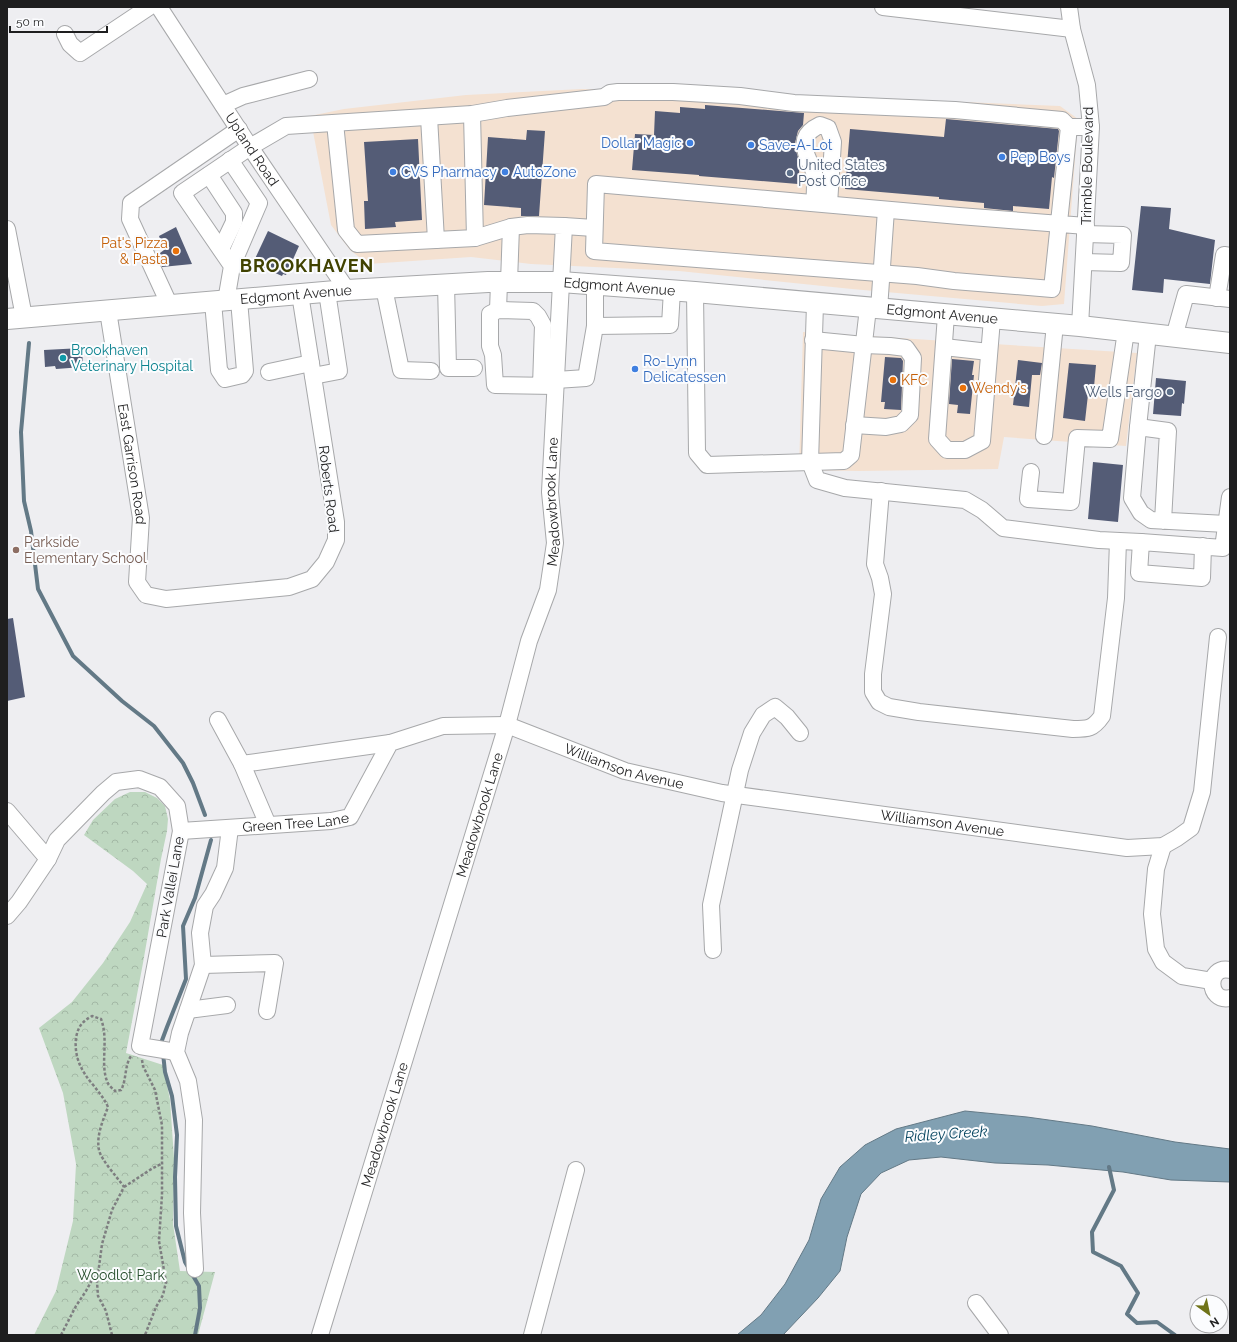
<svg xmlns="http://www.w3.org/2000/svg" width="1237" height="1342" font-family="Raleway,sans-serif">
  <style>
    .commercial { fill: #f4e1d1 }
    .forest { fill: url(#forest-crowns) }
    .water { fill: #81a0b2; stroke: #637986 }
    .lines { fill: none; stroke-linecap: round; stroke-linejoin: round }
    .stream { stroke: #637986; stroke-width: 4 }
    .building { fill: #545c76 }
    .minor-casing { stroke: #a7a8aa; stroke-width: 18 }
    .major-casing { stroke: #a7a8aa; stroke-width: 22 }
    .path { stroke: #7e7e80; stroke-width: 2.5; stroke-dasharray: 3 2; stroke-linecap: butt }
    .minor { stroke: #fff; stroke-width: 16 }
    .major { stroke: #fff; stroke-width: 20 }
    .shop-dot { fill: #3f7fe0; stroke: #fbfcfe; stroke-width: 1.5 }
    .service-dot { fill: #5c6f8a; stroke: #fbfcfe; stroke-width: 1.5 }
    .food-dot { fill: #e8710a; stroke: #fbfcfe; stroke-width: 1.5 }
    .culture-dot { fill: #0f9aa8; stroke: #fbfcfe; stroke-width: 1.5 }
    .education-dot { fill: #8d6e63; stroke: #fbfcfe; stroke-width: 1.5 }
    .labels { text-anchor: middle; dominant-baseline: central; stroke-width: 4; stroke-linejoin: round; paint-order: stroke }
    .shop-label { font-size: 14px; fill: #366cbe; stroke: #fbfcfe; text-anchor: start }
    .street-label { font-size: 14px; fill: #1e1e1f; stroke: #fbfcfe }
    .service-label { font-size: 14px; fill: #4e5e75; stroke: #fbfcfe; text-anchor: start }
    .food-label { font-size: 14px; fill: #c56008; stroke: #fbfcfe; text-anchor: start }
    .culture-label { font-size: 14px; fill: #0d838f; stroke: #fbfcfe; text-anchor: start }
    .education-label { font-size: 14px; fill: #785e54; stroke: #fbfcfe; text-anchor: start }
    .park-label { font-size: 14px; fill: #254d2b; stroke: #fbfcfe }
    .water-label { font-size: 15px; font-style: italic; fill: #05445f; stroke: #fbfcfe }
    .district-label { font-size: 18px; font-weight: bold; letter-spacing: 1px; fill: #404201; stroke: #fbfcfe }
  </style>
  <defs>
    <pattern id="forest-crowns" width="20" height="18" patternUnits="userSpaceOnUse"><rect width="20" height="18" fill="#bed7c0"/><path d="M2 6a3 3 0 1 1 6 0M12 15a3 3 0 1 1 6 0" fill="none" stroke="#a3b8a5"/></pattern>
  </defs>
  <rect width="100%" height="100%" fill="#eeeef1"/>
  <path class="commercial" d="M 582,89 L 716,92 L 1060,106 L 1078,119 L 1064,304 L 1042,306 L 852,289 L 679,271 L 531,264 L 471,257 L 368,264 L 350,250 L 331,225 L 310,116 L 344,109 L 466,95 Z
    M 803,332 L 1137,353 L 1126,446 L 1004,437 L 998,469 L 859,471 L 799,470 Z"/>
  <path class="forest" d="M 130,792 L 145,792 L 157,798 L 165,806 L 168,819 L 167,831 L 161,859 L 143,963 L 126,1053 L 163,1065 L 170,1100 L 174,1158 L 173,1224 L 180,1271 L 215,1272 L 198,1335 L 34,1335 L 56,1291 L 73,1221 L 76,1164 L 63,1093 L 39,1028 L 72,1002 L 103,963 L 130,922 L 147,884 L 133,871 L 84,835 L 93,820 L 115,799 Z"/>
  <path class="water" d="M 965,1111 L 1027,1117 L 1092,1126 L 1175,1142 L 1230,1149 L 1230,1182 L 1171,1180 L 1123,1172 L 1048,1165 L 995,1163 L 941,1157 L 909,1160 L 881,1173 L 861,1194 L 847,1237 L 840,1271 L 818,1298 L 783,1335 L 737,1335 L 761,1315 L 785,1284 L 809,1240 L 821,1199 L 840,1167 L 865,1145 L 896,1129 Z"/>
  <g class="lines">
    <path class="stream" d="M 29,343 L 21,432 L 24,501 L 31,531 L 38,589 L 73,656 L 122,701 L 154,726 L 183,763 L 193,783 L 205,815
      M 162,1046 L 161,1043 L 167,1027 L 186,979 L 183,926 L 195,898 L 211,840
      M 163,1053 L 165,1072 L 172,1096 L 177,1135 L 175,1177 L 176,1226 L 185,1262 L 199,1286 L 200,1308 L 195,1335
      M 1109,1167 L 1114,1190 L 1092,1232 L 1093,1252 L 1121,1266 L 1138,1293 L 1127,1314 L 1137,1323 L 1157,1322 L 1175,1335"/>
  </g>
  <path class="building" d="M 705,105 L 804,113 L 803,125 L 798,131 L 795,143 L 796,151 L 800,163 L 798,184 L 699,176 L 699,175 L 632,170 L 635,134 L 654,135 L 655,111 L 680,113 L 680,107 L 705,109 Z
    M 946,119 L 1058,129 L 1059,131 L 1054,178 L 1052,177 L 1049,209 L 1013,206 L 1013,211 L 984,208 L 984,203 L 939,199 L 939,197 L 845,189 L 850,129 L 944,137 Z
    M 527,130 L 545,131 L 539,216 L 521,216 L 521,208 L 484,205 L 488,137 L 526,140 Z
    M 418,139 L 422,220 L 395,222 L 396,227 L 365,229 L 364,201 L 368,201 L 364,142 Z
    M 1141,206 L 1171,208 L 1169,229 L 1215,240 L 1210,284 L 1164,279 L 1163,293 L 1132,290 Z
    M 176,227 L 192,264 L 162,267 L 160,253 L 164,250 L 159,236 Z
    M 268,231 L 299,246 L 286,275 L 283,274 L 282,276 L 253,263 Z
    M 82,348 L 83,367 L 56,369 L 55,366 L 45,367 L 44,350 Z
    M 885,357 L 901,358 L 903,361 L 901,410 L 884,409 L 885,402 L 881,402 Z
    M 952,359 L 974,361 L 972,375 L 974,375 L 970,414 L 957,413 L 958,405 L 949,404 Z
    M 1018,360 L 1042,363 L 1040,375 L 1032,375 L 1029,407 L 1013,405 Z
    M 1069,363 L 1096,365 L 1094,387 L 1089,386 L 1085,421 L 1063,418 Z
    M 1156,378 L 1186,381 L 1184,404 L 1182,403 L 1181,416 L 1153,414 Z
    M 1093,462 L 1123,465 L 1118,522 L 1088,519 Z
    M 13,618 L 25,697 L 7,701 L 7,619 Z"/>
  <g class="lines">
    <g class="minor-casing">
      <g id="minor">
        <path id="s1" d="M 159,7 L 250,147 L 347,290"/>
        <path d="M 883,7 L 1072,29"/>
        <path d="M 1069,7 L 1072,29 L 1087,85 L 1091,127 L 1080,326"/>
        <path d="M 65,34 L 70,44 L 80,53 L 149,7"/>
        <path d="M 223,105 L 243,96 L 309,79"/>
        <path d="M 429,117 L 436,240"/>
        <path d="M 335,123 L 346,230 L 357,244 L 475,238 L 472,114"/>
        <path d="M 230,160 L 259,203 L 232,266"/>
        <path d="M 209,175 L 234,213 L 234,222 L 221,249"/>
        <path d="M 814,203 C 815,193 816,182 814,172 C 813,168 810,164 809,161 C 801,143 803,133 820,125 L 828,128 L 833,142 L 829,204"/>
        <path d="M 564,226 L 594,228"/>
        <path d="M 1086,226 C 1044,223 1002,219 959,216 L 596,184 L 594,251 L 917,276 L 954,281 L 1052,289 L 1069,127 L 1091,127"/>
        <path d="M 7,229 L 24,317"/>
        <path d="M 1084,262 L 1121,263 L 1123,235 L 1085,234"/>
        <path d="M 509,282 L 511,227"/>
        <path d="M 446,284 L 448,368 L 474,368"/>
        <path d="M 595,284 L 595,326 L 670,325 L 672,290"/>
        <path d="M 384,288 L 401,370 L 431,371"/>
        <path d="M 695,292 L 697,453 L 707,465 L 844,461 L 851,455 L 868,308"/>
        <path d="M 1217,298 L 1224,255 L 1230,256"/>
        <path d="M 226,301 L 232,266 L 182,193 L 250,147 L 286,126 L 472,114 L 507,108 L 604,97 L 610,93 L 618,92 L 673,92 L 740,96 L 794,103 L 955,110 L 1062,120 L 1069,127"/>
        <path d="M 213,302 L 219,370 L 225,379 L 242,375 L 245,371 L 239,300"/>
        <path d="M 815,304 L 810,462 L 817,480 L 845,488 L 965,500 L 982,510 L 1003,528 L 1099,540 L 1141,542"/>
        <path d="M 170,306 L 130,219 L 131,203 L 239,129"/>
        <path d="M 879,309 L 886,210"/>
        <path d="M 498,310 L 499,283"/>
        <path id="s2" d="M 108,311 L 141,518 L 137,582 L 146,595 L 166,599 L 289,587 L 312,579 L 326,562 L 336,540 L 336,522 L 300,294"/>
        <path d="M 946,315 L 937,439 L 947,450 L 965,450 L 982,441 L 992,319"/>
        <path d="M 1174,337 L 1186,294 L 1230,299"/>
        <path d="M 813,340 L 864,345 L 890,346 L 906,348 L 913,358 L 910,415 L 901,424 L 886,427 L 854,425"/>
        <path d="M 944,347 L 989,352"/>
        <path d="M 269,372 L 311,363"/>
        <path d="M 313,376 L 339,371 L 327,292"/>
        <path d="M 556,380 L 586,378 L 595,326"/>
        <path d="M 541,386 L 543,325 L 538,316 L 533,311 L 498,310 L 490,314 L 490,346 L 493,355 L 495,385 L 555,386"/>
        <path d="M 1138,427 L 1148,334"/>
        <path d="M 1044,436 L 1055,324"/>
        <path d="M 1031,472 L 1028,499 L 1071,502 L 1077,438 L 1110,439 L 1126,331"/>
        <path d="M 881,491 L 875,564 L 880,578 L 883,594 L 873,674 L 873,692 L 879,702 L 889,707 L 919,712 L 1073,729 C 1088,729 1093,729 1102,716 L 1116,598 L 1118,541"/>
        <path d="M 1163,521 L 1168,431 L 1138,427 L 1132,498 L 1141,513 L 1151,520 L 1226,524"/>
        <path d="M 1203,546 L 1202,578 L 1139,573 L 1141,542 L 1223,548 L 1230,497"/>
        <path d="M 218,720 L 242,764"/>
        <path d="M 7,811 L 48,859"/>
        <path d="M 268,825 L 242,764 L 390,743"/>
        <path id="s3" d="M 181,831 L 331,821 L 350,817 L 390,743 L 443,726 L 507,725 L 625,771 L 722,793 L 1127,848 L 1163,846 L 1177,838 L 1191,828 L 1202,792 L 1218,637"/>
        <path d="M 1163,846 L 1156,869 L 1152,914 L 1156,949 L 1163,962 L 1182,976 L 1212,981"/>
        <path d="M 7,916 L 19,902 L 48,859 L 57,840 L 103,793 L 116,782 L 139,779 L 160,787 L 177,806 L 181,831 L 140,1046 L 176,1052"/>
        <path d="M 713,950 L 711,905 L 740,770 L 752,733 L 763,715 L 775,707 L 787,717 L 800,733"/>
        <path d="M 203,965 L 275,963 L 267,1011"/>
        <path d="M 1230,970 C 1206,965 1207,1003 1230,998"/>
        <path d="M 188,1010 L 227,1005"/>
        <path d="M 195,1269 L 192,1213 L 194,1120 L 188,1081 L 176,1052 L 180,1033 L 203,965 L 200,933 L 205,906 L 213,894 L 225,868 L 230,828"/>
        <path d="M 976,1303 L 1000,1335"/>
        <path id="s4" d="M 320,1335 L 507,725 L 529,641 L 548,590 L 555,543 L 550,492 L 564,226 L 528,225 L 511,227 L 475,238"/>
        <path d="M 532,1335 L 576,1170"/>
      </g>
    </g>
    <g class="major-casing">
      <g id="major">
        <path id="s5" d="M 7,319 L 347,290 L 488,282 L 561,282 L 695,292 L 1080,326 L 1230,343"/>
      </g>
    </g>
    <path class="path" d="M 142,1060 L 143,1066 L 155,1090 L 162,1125 L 162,1195 L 159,1241 L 166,1282 L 163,1295 L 156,1307 L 145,1335
      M 124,1187 L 153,1168 L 163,1163
      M 61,1335 L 76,1306 L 86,1291 L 98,1269
      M 112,1335 L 106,1311 L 98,1296 L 97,1282 L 102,1244 L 112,1210 L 124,1187 C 118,1178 101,1160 99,1150 C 96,1136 103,1120 108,1107 C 104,1098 100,1094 94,1086 C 81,1071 74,1057 76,1038 C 78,1026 83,1021 92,1016 L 101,1019 C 109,1040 100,1063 107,1081 C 108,1085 112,1088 115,1091 L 121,1090 C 127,1080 124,1064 132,1055"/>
    <use href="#minor" class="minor"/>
    <use href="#major" class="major"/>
  </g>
  <g class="shop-dot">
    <circle cx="690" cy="143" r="4"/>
    <circle cx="751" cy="145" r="4"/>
    <circle cx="1002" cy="157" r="4"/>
    <circle cx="393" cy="172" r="4"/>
    <circle cx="505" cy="172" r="4"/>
    <circle cx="635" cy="369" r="4"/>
  </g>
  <g class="service-dot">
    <circle cx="790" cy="173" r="4"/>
    <circle cx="1170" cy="392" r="4"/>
  </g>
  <g class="food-dot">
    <circle cx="176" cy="251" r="4"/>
    <circle cx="893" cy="380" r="4"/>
    <circle cx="963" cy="388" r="4"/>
  </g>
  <circle class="culture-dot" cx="63" cy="358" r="4"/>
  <circle class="education-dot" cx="16" cy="550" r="4"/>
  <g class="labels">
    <g class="shop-label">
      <text x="682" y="143" text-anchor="end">Dollar Magic</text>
      <text x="759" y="145">Save-A-Lot</text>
      <text x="1010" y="157">Pep Boys</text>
      <text x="401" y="172">CVS Pharmacy</text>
      <text x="513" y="172">AutoZone</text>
      <text x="643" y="361">Ro-Lynn<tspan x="643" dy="16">Delicatessen</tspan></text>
    </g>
    <g class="street-label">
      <text stroke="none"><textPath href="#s1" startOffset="170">Upland Road</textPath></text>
      <text transform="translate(1087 166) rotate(-89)">Trimble Boulevard</text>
      <text stroke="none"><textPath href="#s5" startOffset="614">Edgmont Avenue</textPath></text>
      <text stroke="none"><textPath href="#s5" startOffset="290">Edgmont Avenue</textPath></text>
      <text stroke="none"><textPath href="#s5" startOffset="938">Edgmont Avenue</textPath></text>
      <text stroke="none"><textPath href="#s2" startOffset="155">East Garrison Road</textPath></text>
      <text transform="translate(329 489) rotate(83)">Roberts Road</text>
      <text stroke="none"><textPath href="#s4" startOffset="868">Meadowbrook Lane</textPath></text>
      <text stroke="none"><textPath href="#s3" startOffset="498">Williamson Avenue</textPath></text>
      <text stroke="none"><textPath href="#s4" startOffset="544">Meadowbrook Lane</textPath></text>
      <text stroke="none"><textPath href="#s3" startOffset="115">Green Tree Lane</textPath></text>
      <text stroke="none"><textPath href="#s3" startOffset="822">Williamson Avenue</textPath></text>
      <text transform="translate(170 887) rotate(-80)">Park Vallei Lane</text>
      <text stroke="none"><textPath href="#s4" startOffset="220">Meadowbrook Lane</textPath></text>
    </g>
    <g class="service-label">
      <text x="798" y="165">United States<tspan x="798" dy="16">Post Office</tspan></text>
      <text x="1162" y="392" text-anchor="end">Wells Fargo</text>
    </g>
    <g class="food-label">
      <text x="168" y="243" text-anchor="end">Pat's Pizza<tspan x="168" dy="16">&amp; Pasta</tspan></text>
      <text x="901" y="380">KFC</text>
      <text x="971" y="388">Wendy's</text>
    </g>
    <g class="culture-label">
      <text x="71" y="350">Brookhaven<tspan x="71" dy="16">Veterinary Hospital</tspan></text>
    </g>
    <g class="education-label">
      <text x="24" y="542">Parkside<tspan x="24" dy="16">Elementary School</tspan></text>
    </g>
    <g class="park-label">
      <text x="121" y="1275">Woodlot Park</text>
    </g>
    <g class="water-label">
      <text transform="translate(946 1134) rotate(-4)">Ridley Creek</text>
    </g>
    <g class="district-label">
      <text x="307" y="265">BROOKHAVEN</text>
    </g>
  </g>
  <rect width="1237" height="1342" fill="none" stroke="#1e1e1f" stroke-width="16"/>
  <g transform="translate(1209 1314) rotate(147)"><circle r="19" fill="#fbfcfe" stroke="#a3a3a5"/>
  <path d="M0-3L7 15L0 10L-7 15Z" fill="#6f7319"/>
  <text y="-6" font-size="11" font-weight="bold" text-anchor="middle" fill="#1e1e1f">N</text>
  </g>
  <path d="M10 26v6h97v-6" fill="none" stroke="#1e1e1f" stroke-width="2"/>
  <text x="16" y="26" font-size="12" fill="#1e1e1f" stroke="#fbfcfe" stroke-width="3" paint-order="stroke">50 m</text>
</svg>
